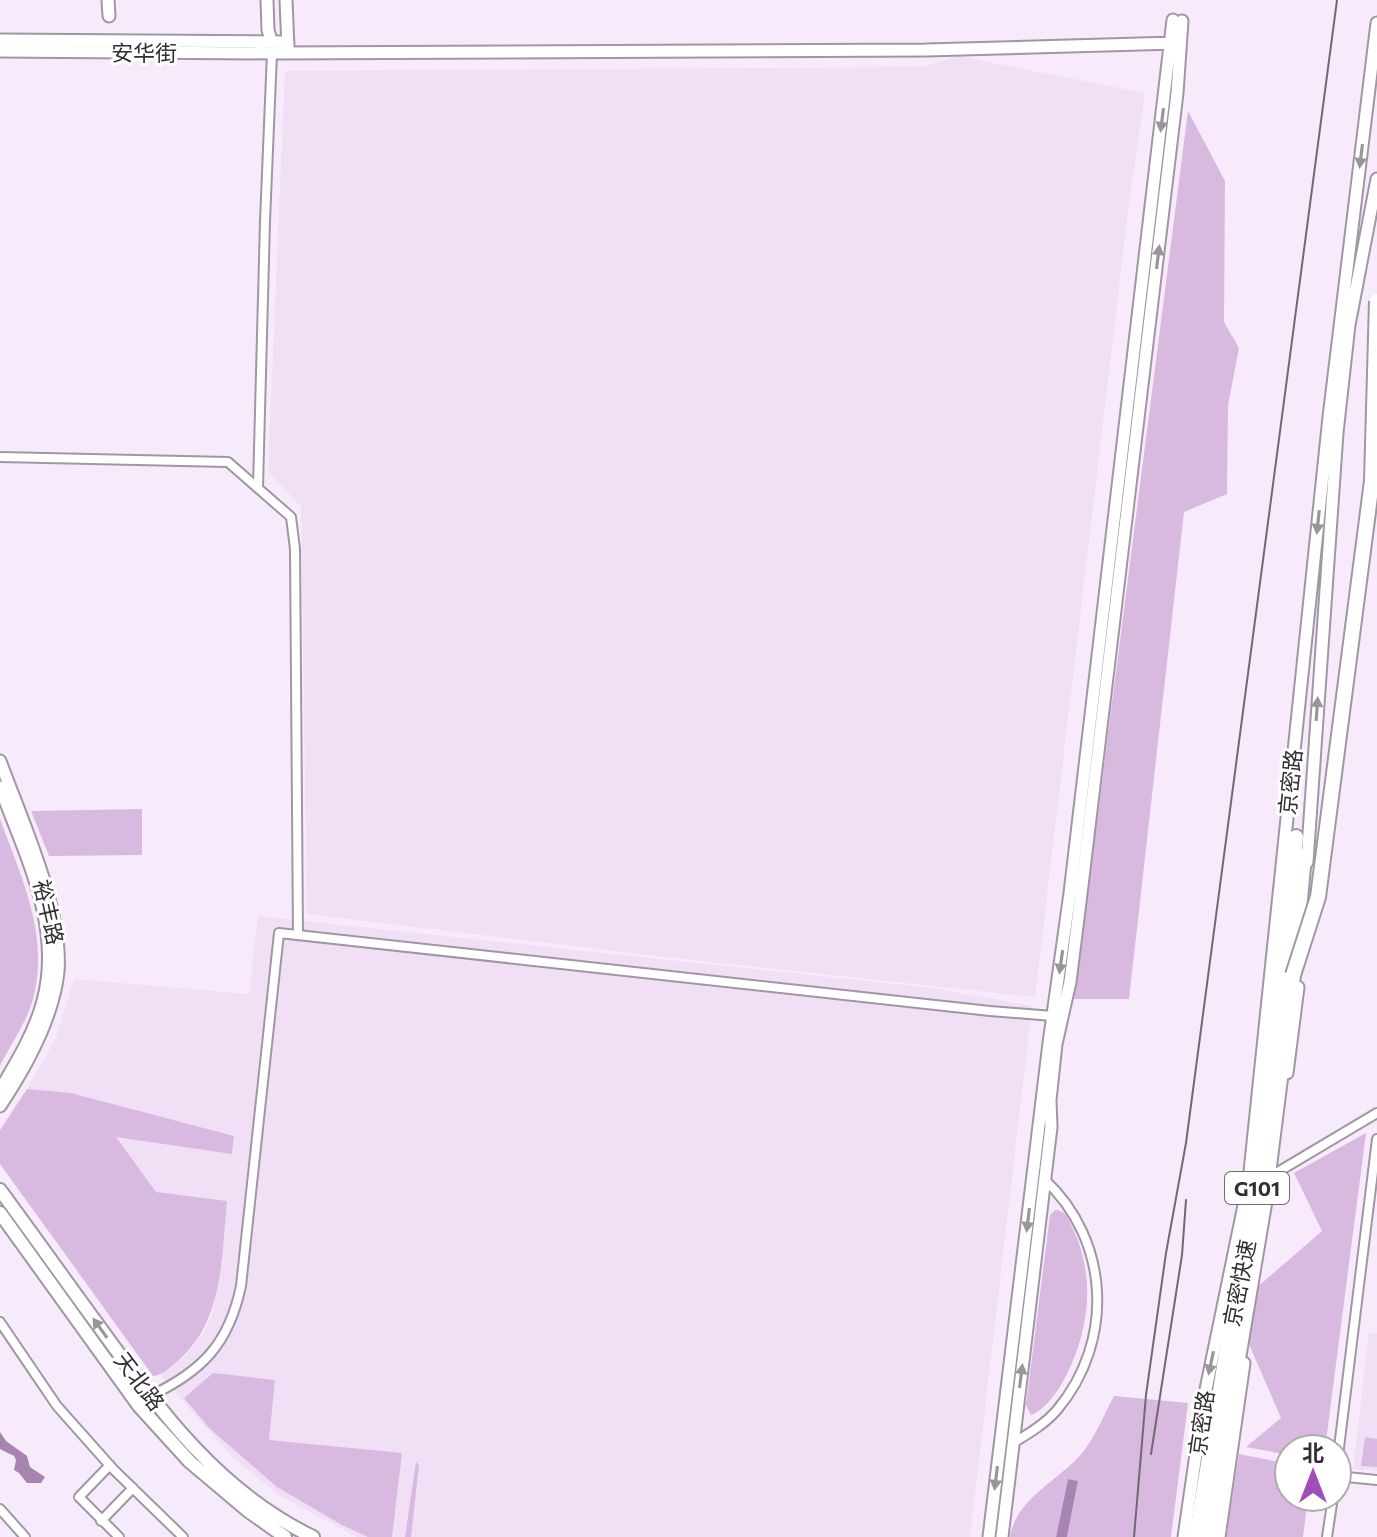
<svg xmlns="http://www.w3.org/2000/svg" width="1377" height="1537" font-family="Commissioner,'Noto Sans SC',sans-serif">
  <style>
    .built { fill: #f0dff5 }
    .green { fill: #d8bae0 }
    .water { fill: #a884b2 }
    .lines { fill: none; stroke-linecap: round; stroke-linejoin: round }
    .street-casing { stroke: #a196a4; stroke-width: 12 }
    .secondary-casing { stroke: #a196a4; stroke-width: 15 }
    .primary-casing { stroke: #a196a4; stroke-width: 16 }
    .highway-casing { stroke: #a196a4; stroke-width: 18 }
    .street { stroke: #fff; stroke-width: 8 }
    .secondary { stroke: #fff; stroke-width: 11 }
    .primary { stroke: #fff; stroke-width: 12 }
    .highway { stroke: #fff; stroke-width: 14 }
    .rail { stroke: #706972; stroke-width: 2 }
    .highway-bridge-casing { stroke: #a196a4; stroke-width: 18; stroke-linecap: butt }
    .highway-bridge { stroke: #fff; stroke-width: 14 }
    .oneway { fill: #98969a }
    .labels { text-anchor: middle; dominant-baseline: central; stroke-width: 6; stroke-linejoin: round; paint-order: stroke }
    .shield { fill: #fff; stroke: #706d71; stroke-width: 2 }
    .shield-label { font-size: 20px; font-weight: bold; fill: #322e34 }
    .street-label { font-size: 22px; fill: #322e34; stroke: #fff }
  </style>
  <rect width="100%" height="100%" fill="#f7ebfb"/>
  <path class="built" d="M 958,56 L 1145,93 L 1129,203 L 1035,997 L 665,957 L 307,914 L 301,507 L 268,471 L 285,71 L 923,67 Z
    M 258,916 L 932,988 L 1032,1006 L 970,1537 L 357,1537 L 280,1496 L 233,1458 L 160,1375 L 185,1356 L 202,1336 L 213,1312 L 227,1201 L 156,1192 L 115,1136 L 232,1154 L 234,1136 L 71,1093 L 27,1089 L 56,1038 L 74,979 L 249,994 Z
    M 1369,1333 L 1377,1333 L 1377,1471 L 1353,1469 Z"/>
  <path class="green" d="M 1188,111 L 1225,181 L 1224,322 L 1239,348 L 1228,405 L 1227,494 L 1184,512 L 1129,999 L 1074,999 Z
    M 142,809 L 142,855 L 49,856 L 31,811 Z
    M 0,819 C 21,877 50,935 33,999 C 27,1022 10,1045 0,1066 Z
    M 27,1089 L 71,1093 L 234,1136 L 232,1154 L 116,1137 L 156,1192 L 227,1201 C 221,1259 224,1325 174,1364 C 167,1370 162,1375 153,1376 L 0,1164 L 0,1130 Z
    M 1366,1133 L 1325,1449 L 1289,1449 L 1289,1455 L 1246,1447 L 1281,1418 L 1242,1328 L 1247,1296 L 1322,1231 L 1294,1173 Z
    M 1055,1210 C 1068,1211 1069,1221 1074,1231 C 1097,1282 1088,1338 1061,1385 C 1054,1396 1044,1410 1031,1415 L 1026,1405 L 1050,1215 Z
    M 213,1373 L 275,1380 L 269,1440 L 402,1453 L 392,1537 L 368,1537 L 342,1525 L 277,1487 L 210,1429 L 184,1398 Z
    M 1114,1396 L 1188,1403 L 1171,1537 L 1067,1537 L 1078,1481 L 1068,1479 L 1056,1537 L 1010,1537 C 1016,1498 1059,1481 1083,1452 C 1096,1436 1104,1414 1114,1396 Z
    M 1365,1437 L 1377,1439 L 1377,1467 L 1361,1466 Z
    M 1239,1454 L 1289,1464 L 1289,1497 L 1308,1497 L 1303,1537 L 1226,1537 Z
    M 416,1462 L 419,1465 L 411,1537 L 405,1537 Z"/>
  <path class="water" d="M 0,1432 L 6,1441 L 27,1456 L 30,1467 L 45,1477 L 41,1483 L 27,1483 L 19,1473 L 14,1470 L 16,1460 L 14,1456 L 0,1449 Z
    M 1068,1479 L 1078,1481 L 1067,1537 L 1056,1537 Z"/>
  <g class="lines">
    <g class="street-casing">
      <path id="street" d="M 0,457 L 228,462 L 291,517 L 295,549 L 298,935
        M 258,487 L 265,221 L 272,53
        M 1271,1176 L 1377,1113
        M 0,1322 L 57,1406 L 113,1469 L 183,1537
        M 150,1396 C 203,1371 229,1343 241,1286 L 279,933 L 990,1011 L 1053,1016
        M 1013,1443 C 1028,1434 1045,1424 1057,1410 C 1115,1341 1110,1240 1044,1179
        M 1337,1464 L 1377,1139
        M 110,1465 L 79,1497 L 119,1537
        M 1337,1476 L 1377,1480
        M 0,1509 L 25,1537
        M 101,1521 L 133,1488
        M 1327,1537 L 1333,1497"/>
    </g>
    <g class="secondary-casing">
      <path id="secondary" d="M 108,0 L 109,16
        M 267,0 L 268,30 L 273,47
        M 286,0 L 288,48
        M 0,40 L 288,42
        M 0,51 L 272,53 L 926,50 L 1175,43
        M 0,761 C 22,821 63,909 58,972 C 53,1019 26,1067 0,1106
        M 0,787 C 25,855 63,927 43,1001 C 35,1032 16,1063 0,1090
        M 1307,862 L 1337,433 L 1349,325 L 1377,179
        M 1287,1073 L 1298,987
        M 989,1537 L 1049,1043 L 1070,893 L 1173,20
        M 1002,1537 L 1051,1127 L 1050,1100 L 1056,1044 L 1070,982 L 1081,894 L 1177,93 L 1182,21
        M 1184,1537 L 1204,1399 L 1249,1181 L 1329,417 L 1377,23
        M 1219,1537 L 1244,1363"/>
    </g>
    <g class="primary-casing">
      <path id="primary" d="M 0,1190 C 34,1236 67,1283 101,1329 C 161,1412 218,1491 313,1537
        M 0,1213 L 139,1406 L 190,1462 L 247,1510 L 285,1537"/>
    </g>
    <g class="highway-casing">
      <path id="highway" d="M 1196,1537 L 1236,1294 L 1256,1197 L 1296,837
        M 1208,1537 L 1265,1198 L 1293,975 L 1304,856"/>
    </g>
    <use href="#street" class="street"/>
    <use href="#secondary" class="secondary"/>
    <use href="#primary" class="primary"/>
    <use href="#highway" class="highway"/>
    <path class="rail" d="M 1151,1454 L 1182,1255 L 1186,1200
      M 1134,1537 L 1146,1395 L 1166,1253 L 1186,1143 L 1337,0"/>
    <g class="highway-bridge-casing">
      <path id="highway-bridge" d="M 1293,975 L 1318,897 L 1372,481 L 1377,301"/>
    </g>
    <use href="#highway-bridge" class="highway-bridge"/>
  </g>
  <defs><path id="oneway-solid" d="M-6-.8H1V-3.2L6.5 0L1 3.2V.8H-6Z" transform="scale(2)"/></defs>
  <g class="oneway">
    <use href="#oneway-solid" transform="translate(1162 120) rotate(97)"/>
    <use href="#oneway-solid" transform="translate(1361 156) rotate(97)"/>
    <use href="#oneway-solid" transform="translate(1158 257) rotate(-83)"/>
    <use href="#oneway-solid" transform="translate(1318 522) rotate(96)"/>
    <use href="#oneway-solid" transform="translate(1317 709) rotate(-86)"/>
    <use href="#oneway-solid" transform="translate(1061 962) rotate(98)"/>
    <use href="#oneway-solid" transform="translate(1028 1220) rotate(97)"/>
    <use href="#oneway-solid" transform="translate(100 1328) rotate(-126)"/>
    <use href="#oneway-solid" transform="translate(1211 1363) rotate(102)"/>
    <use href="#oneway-solid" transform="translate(1021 1376) rotate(-83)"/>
    <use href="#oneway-solid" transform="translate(996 1478) rotate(97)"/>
  </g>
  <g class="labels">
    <rect class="shield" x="1225" y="1172" width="64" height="32" rx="6"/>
    <g class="shield-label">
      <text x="1257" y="1188">G101</text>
    </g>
    <g class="street-label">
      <text x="144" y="52">安华街</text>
      <text transform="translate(1290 782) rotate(-84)">京密路</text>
      <text transform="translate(49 912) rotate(77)">裕丰路</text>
      <text transform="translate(1239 1283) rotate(-79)">京密快速</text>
      <text transform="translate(140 1381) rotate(53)">天北路</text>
      <text transform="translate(1201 1423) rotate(-82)">京密路</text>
    </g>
  </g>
  <g transform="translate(1313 1473)"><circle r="38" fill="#ffffff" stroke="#adabae" stroke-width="2"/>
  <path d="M0-6L14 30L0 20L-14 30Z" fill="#a24cb9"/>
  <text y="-12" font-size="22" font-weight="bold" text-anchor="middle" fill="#322e34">北</text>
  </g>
</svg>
